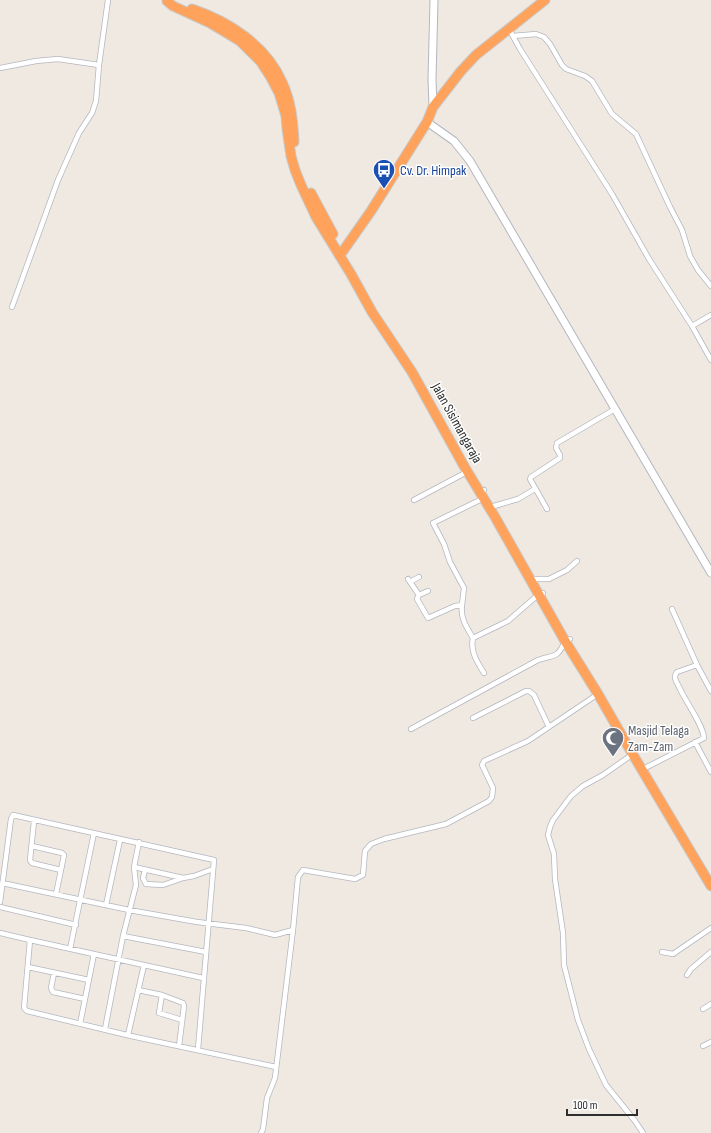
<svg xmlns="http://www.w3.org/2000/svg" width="711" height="1133" font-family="'Sofia Sans Condensed',sans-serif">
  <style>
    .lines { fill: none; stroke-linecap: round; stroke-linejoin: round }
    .street-casing { stroke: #b4b7c1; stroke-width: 6 }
    .secondary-casing { stroke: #b4b7c1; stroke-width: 9 }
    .highway-casing { stroke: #c9c9c9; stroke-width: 11 }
    .street { stroke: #fff; stroke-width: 4.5 }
    .secondary { stroke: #fff; stroke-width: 7 }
    .highway { stroke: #ffa35c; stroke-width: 9 }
    .labels { text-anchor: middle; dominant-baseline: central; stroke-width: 3; stroke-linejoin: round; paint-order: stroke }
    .transit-label { font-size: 14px; fill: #164399; stroke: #fff; text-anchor: start }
    .street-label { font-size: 14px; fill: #2e2e2e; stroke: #fff }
    .worship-label { font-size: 14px; fill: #5b616d; stroke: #fff; text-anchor: start }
  </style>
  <rect width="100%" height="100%" fill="#efe9e1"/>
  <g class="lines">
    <g class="street-casing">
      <path id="street" d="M 509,29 L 520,49 L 612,194 L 649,259 L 692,326 L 711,360
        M 513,36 L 536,34 L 544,37 L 550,44 L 562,65 L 566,69 L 585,76 L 592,81 L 612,114 L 636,134 L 670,207 L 682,230 L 690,256 L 698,270 L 711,286
        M 0,68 L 36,61 L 58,59 L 99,65
        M 12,307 L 58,180 L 79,133 L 92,113 L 96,101 L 99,65 L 108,0
        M 692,326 L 711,315
        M 414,500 L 465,473 L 465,469
        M 494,506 L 518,499 L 535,489
        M 547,509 L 530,479 L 531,477 L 560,458 L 560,455 L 556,448 L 557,443 L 615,409
        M 408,579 L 419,595 L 417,599 L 428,618 L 455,606 L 462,605 L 464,588 L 450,562 L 444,544 L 433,523 L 484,498 L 480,492 L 484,490
        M 535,579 L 549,579 L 567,570 L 577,561
        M 410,582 L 419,577
        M 419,595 L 428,591
        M 462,605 C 460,618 467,628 473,638
        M 672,609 L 697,665 L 711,691
        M 484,673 C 477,662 470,651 473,638 L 508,621 L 539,594 L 543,593
        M 473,718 L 526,691 L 529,691 L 534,695 L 549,727
        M 411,729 L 538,660 C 554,654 557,660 565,641 L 570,639
        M 695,742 L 711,772
        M 633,754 L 603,775 L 583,786 L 571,796 L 553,820 L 550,827 L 548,835 L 554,854 L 555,879 L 563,933 L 564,965 L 578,1020 L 589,1049 L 606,1085 L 635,1121 L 643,1133
        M 647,767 L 704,738 C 703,725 686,702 680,689 C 679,686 675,681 675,677 C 675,674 676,674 677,672 L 697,665
        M 34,821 L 30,860 L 32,863 L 61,870 L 56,894
        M 32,846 L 62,853 L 64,855 L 61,870
        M 134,867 L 183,878 L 194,876 L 213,869
        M 145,870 L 143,878 L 146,884 L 163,885 L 183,878
        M 2,883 L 129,910 L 197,922 L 246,928 L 275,935 L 293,930 L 298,877 L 303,870 L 355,879 L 363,875 L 365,851 L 371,844 L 384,839 L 446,824 L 489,801 L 492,797 L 493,788 L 484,769 L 482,765 L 484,761 L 528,741 L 598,694
        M 0,902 L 11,819 L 13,815 L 214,860 L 198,1049
        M 106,905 L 120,840
        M 0,907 L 76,925
        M 0,933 L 30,940 L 24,1008 L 27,1011 L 131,1036 L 276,1067
        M 123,936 L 136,885 L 134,867 L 139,842
        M 30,940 L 203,978
        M 70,949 L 94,833
        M 662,952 L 673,954 L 711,928
        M 28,967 L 89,980
        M 54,973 L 51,988 L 53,992 L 85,999
        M 687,975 L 691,969 L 711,952
        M 138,990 L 162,995 L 183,1003 L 184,1006 L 179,1046
        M 162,995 L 159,1013 L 182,1020
        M 703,1009 L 711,1004
        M 80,1024 L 94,954
        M 105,1029 L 123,936 L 206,952
        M 128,1035 L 144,965
        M 703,1046 L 711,1042
        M 261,1133 L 263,1129 L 267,1098 L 275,1078 L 293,930"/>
    </g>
    <g class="secondary-casing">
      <path id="secondary" d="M 433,107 L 432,79 L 434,0
        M 427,122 L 454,141 L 470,161 L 711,573"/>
    </g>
    <g class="highway-casing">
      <path id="highway" d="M 167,1 L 173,6 L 210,23 L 240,41 L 261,62 L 270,76 L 279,93 L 286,116 L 287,129 L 291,156 L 295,170 L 301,185 L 316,217 L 351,274 L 372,312 L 412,372 L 464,466 L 495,517 L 565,641 L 598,694 L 629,748 L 711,886
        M 192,9 C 228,21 266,45 282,82 C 291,101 293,121 294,142
        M 311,193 L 333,234
        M 339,255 L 343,251 L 371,211 L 427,122 L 433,107 L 461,71 L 476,55 L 545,0"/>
    </g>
    <use href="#street" class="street"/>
    <use href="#secondary" class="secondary"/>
    <use href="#highway" class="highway"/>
  </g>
  <defs>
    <g id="bus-pin" transform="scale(1.15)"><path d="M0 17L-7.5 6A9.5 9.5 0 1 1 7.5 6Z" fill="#1a4fb4" stroke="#fff"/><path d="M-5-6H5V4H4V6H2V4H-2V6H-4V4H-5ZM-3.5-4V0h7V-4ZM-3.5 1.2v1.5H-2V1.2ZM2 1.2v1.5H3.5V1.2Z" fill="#fff"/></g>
    <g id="mosque-pin" transform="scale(1.15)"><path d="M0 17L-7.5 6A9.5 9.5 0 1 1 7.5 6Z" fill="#6b7280" stroke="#fff"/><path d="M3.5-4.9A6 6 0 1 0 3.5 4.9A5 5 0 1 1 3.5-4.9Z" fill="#fff"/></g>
  </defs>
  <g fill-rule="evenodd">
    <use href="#bus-pin" x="384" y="170"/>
    <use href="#mosque-pin" x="613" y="738"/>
  </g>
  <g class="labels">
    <g class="transit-label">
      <text x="400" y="170">Cv. Dr. Himpak</text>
    </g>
    <g class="street-label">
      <text transform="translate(457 423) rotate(61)">Jalan Sisimangaraja</text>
    </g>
    <g class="worship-label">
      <text x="628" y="730">Masjid Telaga<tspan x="628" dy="16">Zam-Zam</tspan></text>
    </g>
  </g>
  <path d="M567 1109v6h70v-6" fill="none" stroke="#2e2e2e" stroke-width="2"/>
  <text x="573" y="1109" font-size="12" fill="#2e2e2e" stroke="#ffffff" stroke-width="3" paint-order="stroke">100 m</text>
</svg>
